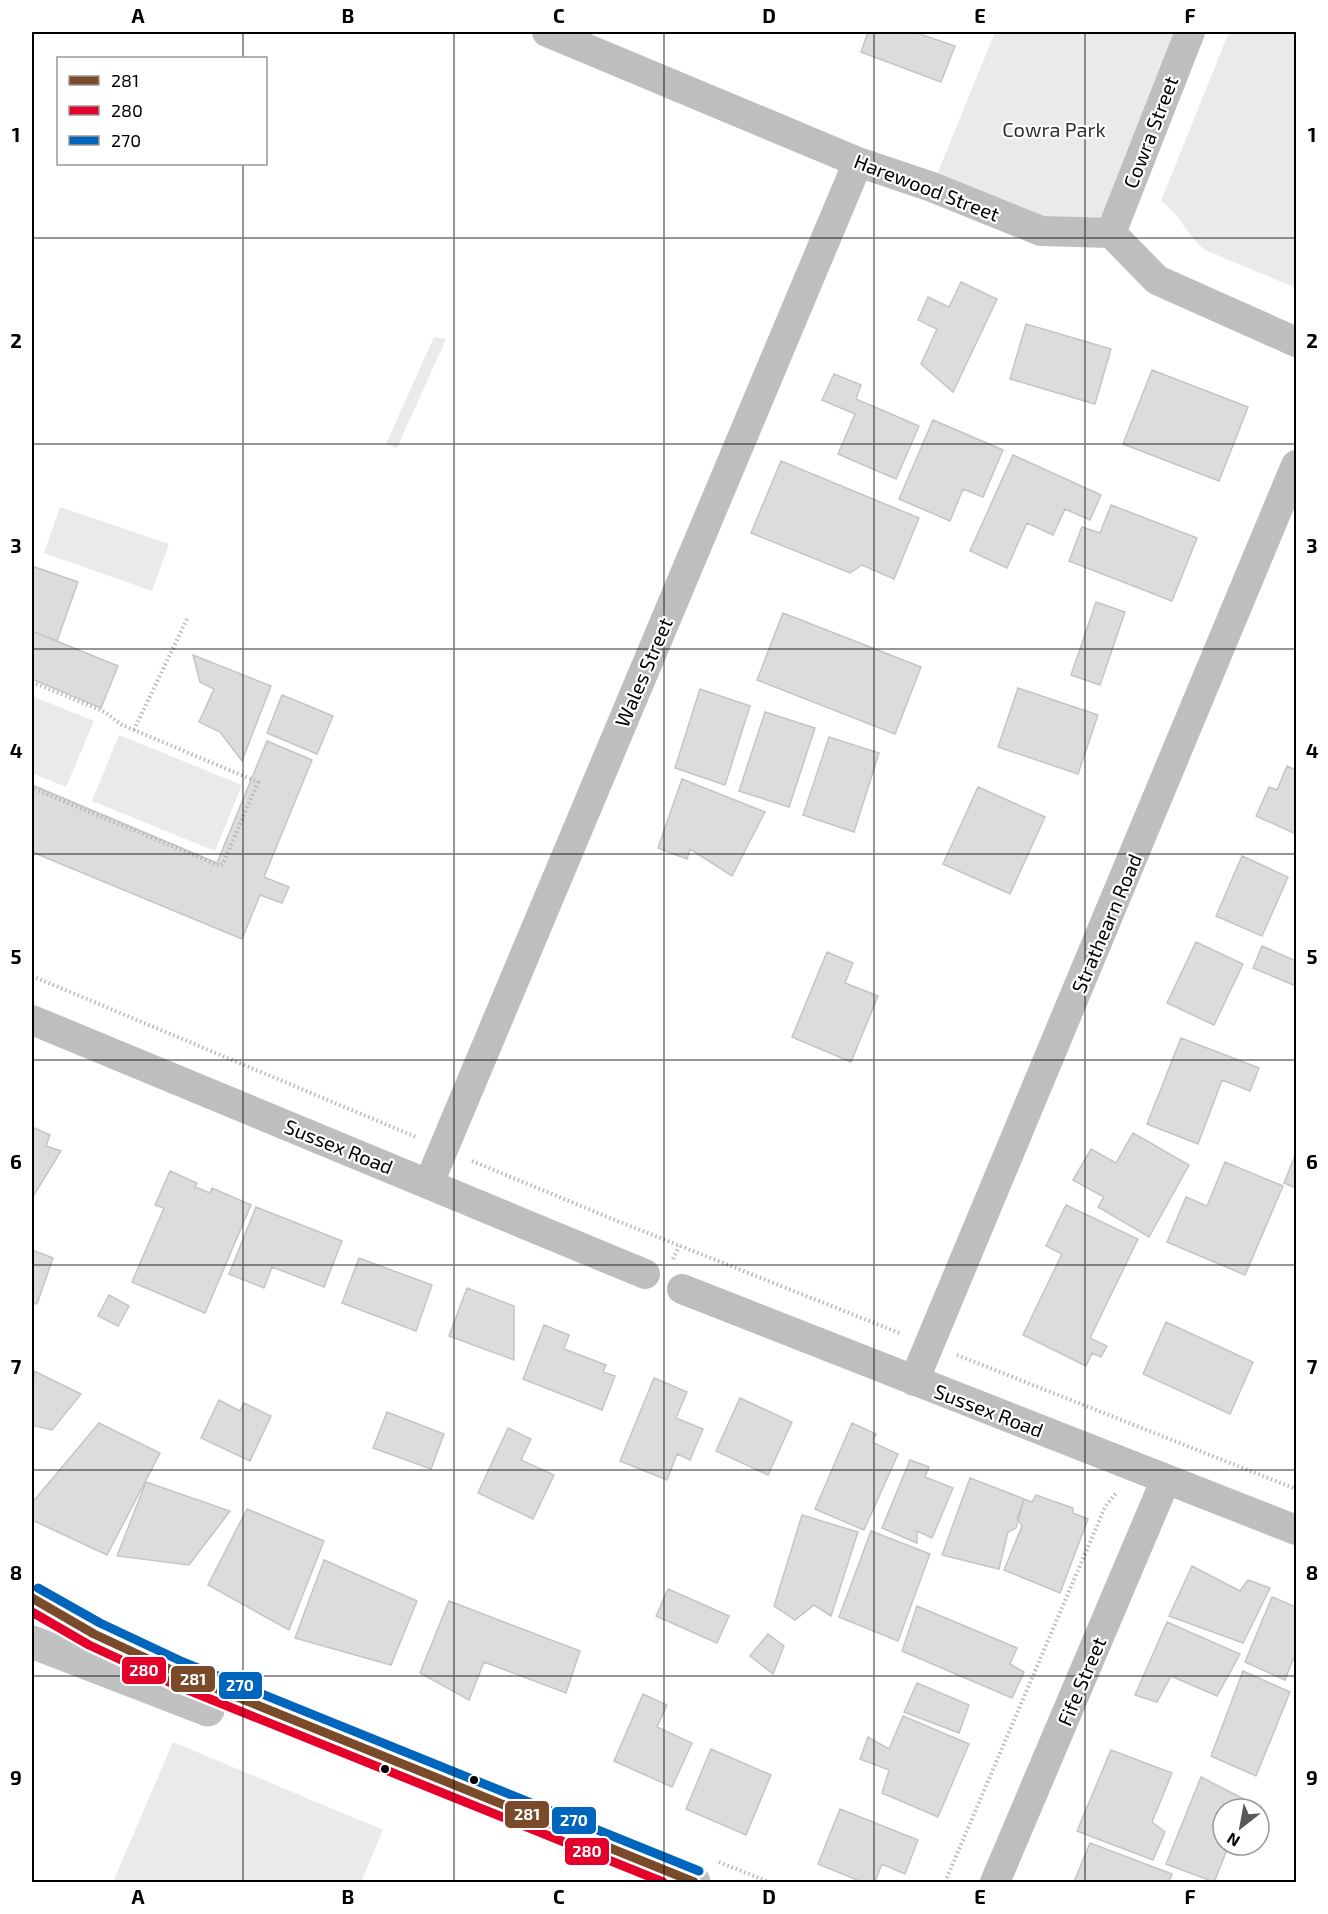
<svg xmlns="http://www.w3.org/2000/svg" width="1328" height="1914" font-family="'Exo 2',sans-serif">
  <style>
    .green { fill: #eaeaea }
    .building { fill: #dcdcdc; stroke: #c5c5c5; stroke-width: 1.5 }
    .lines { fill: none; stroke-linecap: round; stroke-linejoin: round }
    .path { stroke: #b8b8b8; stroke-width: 4; stroke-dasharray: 1.5 3; stroke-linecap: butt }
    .minor { stroke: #bebebe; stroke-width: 30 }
    .secondary { stroke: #c1c1c1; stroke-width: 33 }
    .bus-1-casing { stroke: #fff; stroke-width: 14 }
    .bus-2-casing { stroke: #fff; stroke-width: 14 }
    .bus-3-casing { stroke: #fff; stroke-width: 14 }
    .bus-1 { stroke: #7a4b2a; stroke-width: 9 }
    .bus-2 { stroke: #e4002b; stroke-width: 9 }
    .bus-3 { stroke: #0065bd; stroke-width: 9 }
    .grid { fill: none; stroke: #000; stroke-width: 1.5; stroke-opacity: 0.55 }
    .bus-dot { fill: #000; stroke: #fff; stroke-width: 2 }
    .labels { text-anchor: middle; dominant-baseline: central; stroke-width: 4.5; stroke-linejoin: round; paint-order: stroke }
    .park-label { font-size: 20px; fill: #2f2f2f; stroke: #fff }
    .street-label { font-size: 20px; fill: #000; stroke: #fff }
    .line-badge { stroke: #fff; stroke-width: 2 }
    .badge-label { font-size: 16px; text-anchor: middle; font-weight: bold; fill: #fff }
    .neatline { fill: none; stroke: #000; stroke-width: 2 }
    .grid-label { font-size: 20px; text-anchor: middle; font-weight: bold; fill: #000 }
  </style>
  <rect width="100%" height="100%" fill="#fff"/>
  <path class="green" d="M 995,32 L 1190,32 L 1111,233 L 1041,231 L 932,187 Z
    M 1229,32 L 1296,32 L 1296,288 L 1205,250 C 1186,236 1181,214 1161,201 Z
    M 434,337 L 446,339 L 397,448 L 386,444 Z
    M 60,507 L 169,544 L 152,591 L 44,553 Z
    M 32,696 L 94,721 L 66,787 L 32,773 Z
    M 119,735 L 242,785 L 215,851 L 92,801 Z
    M 173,1742 L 383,1830 L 361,1882 L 113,1882 Z"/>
  <path class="building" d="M 868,32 L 914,32 L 955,46 L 941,82 L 861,52 Z
    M 961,282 L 997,299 L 953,392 L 921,364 L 937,329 L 918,320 L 928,297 L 949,307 Z
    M 1026,324 L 1111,349 L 1095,404 L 1010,379 Z
    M 1152,370 L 1248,407 L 1219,481 L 1123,444 Z
    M 834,374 L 861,385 L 856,399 L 919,426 L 896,479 L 838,454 L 855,414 L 822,400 Z
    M 933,420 L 1003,450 L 983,497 L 963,489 L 950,521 L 899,499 Z
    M 1013,455 L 1101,495 L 1090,520 L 1065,509 L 1053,535 L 1027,523 L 1007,568 L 970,551 Z
    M 781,461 L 919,518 L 894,579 L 862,565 L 850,573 L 751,533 Z
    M 1111,505 L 1197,538 L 1172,601 L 1069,561 L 1082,527 L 1100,533 Z
    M 32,566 L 78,582 L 57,641 L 32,631 Z
    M 1096,602 L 1125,612 L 1100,685 L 1071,675 Z
    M 783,613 L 921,667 L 895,734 L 757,680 Z
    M 32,631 L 118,666 L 101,708 L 32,679 Z
    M 193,655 L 271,686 L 242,761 L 220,732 L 199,722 L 214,689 L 200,682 Z
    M 1018,688 L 1098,715 L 1078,774 L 998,747 Z
    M 700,689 L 750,706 L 725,785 L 675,768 Z
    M 282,695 L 333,716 L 317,754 L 267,733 Z
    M 765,712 L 815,728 L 789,807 L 739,791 Z
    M 829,737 L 879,753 L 854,832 L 803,815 Z
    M 267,741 L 312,760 L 264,877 L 289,887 L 282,903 L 260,895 L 242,939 L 32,852 L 32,785 L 217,863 Z
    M 1287,766 L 1296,770 L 1296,834 L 1256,816 L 1269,787 L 1277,790 Z
    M 682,779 L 765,812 L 732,876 L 690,849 L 687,859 L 658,848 Z
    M 978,787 L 1045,817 L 1010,894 L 943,864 Z
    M 1242,856 L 1288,877 L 1262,936 L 1216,916 Z
    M 1196,942 L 1243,964 L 1214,1025 L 1167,1003 Z
    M 1262,946 L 1296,961 L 1296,986 L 1253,968 Z
    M 827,952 L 853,963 L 845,983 L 878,996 L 851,1062 L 792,1037 Z
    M 1181,1038 L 1259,1068 L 1250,1091 L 1222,1080 L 1198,1144 L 1147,1124 Z
    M 32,1127 L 50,1135 L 46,1146 L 61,1151 L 34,1195 L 32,1194 Z
    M 1133,1133 L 1189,1165 L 1149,1237 L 1098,1207 L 1104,1197 L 1073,1180 L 1091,1149 L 1116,1163 Z
    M 1296,1153 L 1296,1188 L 1284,1183 Z
    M 1225,1162 L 1283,1186 L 1245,1275 L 1167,1242 L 1186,1197 L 1207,1206 Z
    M 170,1171 L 197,1183 L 195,1187 L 210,1193 L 212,1188 L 251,1205 L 205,1313 L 132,1282 L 164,1208 L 155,1205 Z
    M 1066,1205 L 1138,1239 L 1090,1338 L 1107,1346 L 1101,1357 L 1092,1353 L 1086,1366 L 1023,1335 L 1062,1254 L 1046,1246 Z
    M 256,1207 L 342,1241 L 324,1287 L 272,1267 L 264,1288 L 229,1274 Z
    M 32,1250 L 53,1258 L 37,1304 L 32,1303 Z
    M 359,1258 L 432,1285 L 416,1331 L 342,1303 Z
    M 467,1288 L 514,1306 L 514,1360 L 449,1336 Z
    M 109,1295 L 129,1306 L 118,1326 L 98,1316 Z
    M 1166,1322 L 1253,1362 L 1230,1414 L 1143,1374 Z
    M 544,1325 L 569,1335 L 564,1349 L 606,1365 L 603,1372 L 615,1376 L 602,1410 L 523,1379 Z
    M 34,1371 L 81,1394 L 52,1430 L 32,1425 Z
    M 654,1378 L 687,1392 L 676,1418 L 703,1429 L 690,1460 L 677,1454 L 667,1480 L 620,1461 Z
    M 740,1398 L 792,1422 L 768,1475 L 716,1451 Z
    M 219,1400 L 240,1411 L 244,1403 L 271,1416 L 250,1461 L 201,1438 Z
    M 387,1412 L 444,1434 L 431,1469 L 373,1448 Z
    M 99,1423 L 160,1453 L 107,1555 L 32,1520 L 32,1503 Z
    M 852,1423 L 876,1434 L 872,1442 L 898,1454 L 864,1530 L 815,1509 Z
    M 508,1428 L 531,1439 L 521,1460 L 554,1475 L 533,1519 L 478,1493 Z
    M 910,1460 L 929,1467 L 925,1477 L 953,1488 L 932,1538 L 917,1531 L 917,1543 L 882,1528 Z
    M 970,1478 L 1024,1499 L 1016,1528 L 1008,1532 L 999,1569 L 942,1555 Z
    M 146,1482 L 230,1511 L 189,1565 L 117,1556 Z
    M 1036,1495 L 1073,1508 L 1073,1513 L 1088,1519 L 1060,1593 L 1004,1570 L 1022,1526 L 1017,1518 L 1024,1499 L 1032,1502 Z
    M 247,1509 L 324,1541 L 289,1630 L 208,1585 Z
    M 802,1515 L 858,1532 L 831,1616 L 814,1605 L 795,1620 L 774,1606 Z
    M 871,1531 L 930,1554 L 898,1641 L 839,1617 Z
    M 324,1560 L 417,1601 L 391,1665 L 295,1638 Z
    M 1192,1566 L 1240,1591 L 1248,1580 L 1270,1588 L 1243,1643 L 1169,1616 Z
    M 668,1589 L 729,1616 L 717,1643 L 656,1616 Z
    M 1272,1597 L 1296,1607 L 1296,1652 L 1285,1680 L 1245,1662 Z
    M 449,1601 L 580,1651 L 566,1693 L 484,1662 L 469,1700 L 420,1673 Z
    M 917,1606 L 1017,1648 L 1010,1664 L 1024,1672 L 1012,1698 L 902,1651 Z
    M 1167,1622 L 1240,1654 L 1217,1696 L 1171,1676 L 1157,1702 L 1135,1695 Z
    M 768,1634 L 784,1646 L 773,1674 L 750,1656 Z
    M 1243,1671 L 1290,1692 L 1256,1776 L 1211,1756 Z
    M 917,1683 L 969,1705 L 959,1733 L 904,1712 Z
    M 643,1694 L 667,1705 L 657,1727 L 692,1743 L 672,1787 L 614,1761 Z
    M 903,1716 L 969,1744 L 938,1817 L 882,1793 L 889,1770 L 860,1759 L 868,1737 L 889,1749 Z
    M 711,1749 L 771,1775 L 746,1835 L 686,1809 Z
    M 1111,1750 L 1172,1773 L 1152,1822 L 1165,1832 L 1153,1860 L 1077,1831 Z
    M 1201,1777 L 1248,1801 L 1244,1809 L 1223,1809 L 1223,1845 L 1229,1845 L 1214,1882 L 1166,1864 Z
    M 840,1809 L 918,1840 L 905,1874 L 882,1864 L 875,1882 L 862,1882 L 818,1864 Z
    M 1090,1843 L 1172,1874 L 1169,1882 L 1074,1882 Z"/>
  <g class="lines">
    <path class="path" d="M 32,682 L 105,712 L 122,725 L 258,782 L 223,864 L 220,866 L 32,788
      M 134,730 L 187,619
      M 32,976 L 416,1137
      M 472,1161 L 610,1218 L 902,1334
      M 673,1259 L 679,1246
      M 957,1355 L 1296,1489
      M 719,1862 L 769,1882
      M 945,1882 L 1105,1507 L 1116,1493"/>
    <path class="minor" d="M 547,32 L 858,162 L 932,187 L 1041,231 L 1111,233 L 1157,280 L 1296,342
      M 1111,233 L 1190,32
      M 32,1020 L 645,1274
      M 429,1183 L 858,162
      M 682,1289 L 1296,1530
      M 914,1381 L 1296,465
      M 995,1882 L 1166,1479"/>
    <path class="secondary" d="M 32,1598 L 94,1634 L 178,1673 L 694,1882
      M 32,1642 L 208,1710"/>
    <g class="bus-1-casing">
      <path id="bus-1" d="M 32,1598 L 94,1634 L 178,1673 L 694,1882"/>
    </g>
    <g class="bus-2-casing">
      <path id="bus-2" d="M 32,1612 L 89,1645 L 173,1684 L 663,1882"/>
    </g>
    <g class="bus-3-casing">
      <path id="bus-3" d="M 38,1588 L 100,1623 L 183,1662 L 699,1871"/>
    </g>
    <use href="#bus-1" class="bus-1"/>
    <use href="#bus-2" class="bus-2"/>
    <use href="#bus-3" class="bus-3"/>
  </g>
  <path class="grid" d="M 243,32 L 243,58M 454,32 L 454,1882M 664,32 L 664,1882M 874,32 L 874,1882M 1085,32 L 1085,1882M 243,164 L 243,1882M 32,238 L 1296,238M 32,444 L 1296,444M 32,649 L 1296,649M 32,854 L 1296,854M 32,1060 L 1296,1060M 32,1265 L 1296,1265M 32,1470 L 1296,1470M 32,1676 L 1296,1676"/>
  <g class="bus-dot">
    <circle cx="385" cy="1769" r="5"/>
    <circle cx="474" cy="1780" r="5"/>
  </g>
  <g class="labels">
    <g class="park-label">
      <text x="1054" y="129">Cowra Park</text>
    </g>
    <g class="street-label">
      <text transform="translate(1150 132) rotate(-69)">Cowra Street</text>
      <text transform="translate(927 187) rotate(21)">Harewood Street</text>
      <text transform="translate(643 672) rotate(-67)">Wales Street</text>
      <text transform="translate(1106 923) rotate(-67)">Strathearn Road</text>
      <text transform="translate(339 1146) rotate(22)">Sussex Road</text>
      <text transform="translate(989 1410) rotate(21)">Sussex Road</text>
      <text transform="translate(1081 1681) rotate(-67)">Fife Street</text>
    </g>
  </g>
  <g class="line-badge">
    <rect x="121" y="1656" width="46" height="29" rx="6" fill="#e4002b"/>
    <rect x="170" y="1665" width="46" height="28" rx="6" fill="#7a4b2a"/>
    <rect x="218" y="1671" width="45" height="29" rx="6" fill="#0065bd"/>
    <rect x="504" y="1800" width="46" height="29" rx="6" fill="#7a4b2a"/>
    <rect x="551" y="1806" width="46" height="29" rx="6" fill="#0065bd"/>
    <rect x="564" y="1837" width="46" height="29" rx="6" fill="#e4002b"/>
  </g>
  <g class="badge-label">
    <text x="144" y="1676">280</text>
    <text x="193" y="1685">281</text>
    <text x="240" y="1691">270</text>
    <text x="527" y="1820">281</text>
    <text x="574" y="1826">270</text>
    <text x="587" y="1857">280</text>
  </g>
  <rect width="1328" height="1914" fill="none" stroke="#ffffff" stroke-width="66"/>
  <rect x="57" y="57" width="210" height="108" fill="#ffffff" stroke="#999999" stroke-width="1.5"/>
  <rect x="69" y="76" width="30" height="9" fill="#7a4b2a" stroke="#999999" stroke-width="1.5"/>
  <text x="111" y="87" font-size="18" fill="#000000">281</text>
  <rect x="69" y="106" width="30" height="9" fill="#e4002b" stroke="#999999" stroke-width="1.5"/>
  <text x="111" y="117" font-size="18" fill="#000000">280</text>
  <rect x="69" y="136" width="30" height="9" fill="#0065bd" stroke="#999999" stroke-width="1.5"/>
  <text x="111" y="147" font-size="18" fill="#000000">270</text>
  <g transform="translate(1241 1827) rotate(211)"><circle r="28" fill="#ffffff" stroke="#999999" stroke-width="1.5"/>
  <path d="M0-4.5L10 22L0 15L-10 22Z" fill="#595959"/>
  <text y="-9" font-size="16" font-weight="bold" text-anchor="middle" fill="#000000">N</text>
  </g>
  <rect x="33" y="33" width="1262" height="1848" class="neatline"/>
  <g class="grid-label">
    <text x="138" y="23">A</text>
    <text x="348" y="23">B</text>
    <text x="559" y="23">C</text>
    <text x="769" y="23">D</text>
    <text x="980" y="23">E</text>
    <text x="1190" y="23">F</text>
    <text x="16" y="142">1</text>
    <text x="1312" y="142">1</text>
    <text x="16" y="348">2</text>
    <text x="1312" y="348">2</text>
    <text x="16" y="553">3</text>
    <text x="1312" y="553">3</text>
    <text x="16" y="758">4</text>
    <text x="1312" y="758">4</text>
    <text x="16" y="964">5</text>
    <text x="1312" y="964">5</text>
    <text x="16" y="1169">6</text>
    <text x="1312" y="1169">6</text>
    <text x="16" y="1374">7</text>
    <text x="1312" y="1374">7</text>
    <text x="16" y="1580">8</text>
    <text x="1312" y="1580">8</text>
    <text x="16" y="1785">9</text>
    <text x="1312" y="1785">9</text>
    <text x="138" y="1904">A</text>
    <text x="348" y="1904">B</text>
    <text x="559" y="1904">C</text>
    <text x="769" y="1904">D</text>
    <text x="980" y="1904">E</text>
    <text x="1190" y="1904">F</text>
  </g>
</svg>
